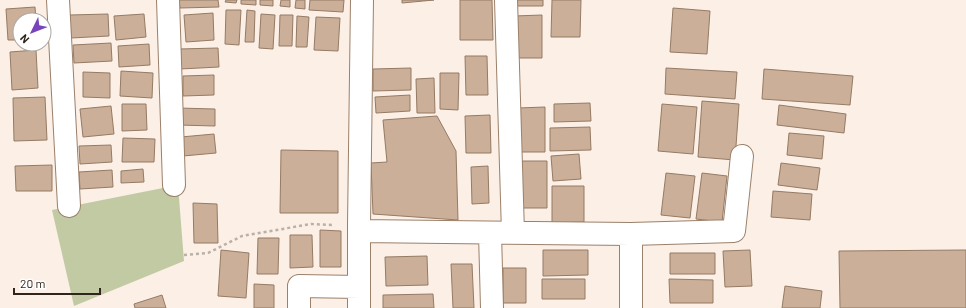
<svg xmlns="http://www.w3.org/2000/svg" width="966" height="308" font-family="Barlow,sans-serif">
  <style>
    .green { fill: #c2caa4 }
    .building { fill: #cbaf98; stroke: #957b65 }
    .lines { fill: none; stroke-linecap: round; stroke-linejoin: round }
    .street-casing { stroke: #9b806a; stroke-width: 24 }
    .path { stroke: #bbb0a7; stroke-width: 2.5; stroke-dasharray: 3 3; stroke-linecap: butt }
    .street { stroke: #fff; stroke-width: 22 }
  </style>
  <rect width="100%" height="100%" fill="#fbefe6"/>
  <path class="green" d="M 178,185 L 184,261 L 74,306 L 52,210 Z"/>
  <path class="building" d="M 179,0 L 218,0 L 219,7 L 180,8 Z
    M 226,0 L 237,0 L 236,3 L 225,2 Z
    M 241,0 L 256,0 L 256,5 L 241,4 Z
    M 260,0 L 273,0 L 273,6 L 260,5 Z
    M 281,0 L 290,0 L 290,7 L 280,6 Z
    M 296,0 L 305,0 L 305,9 L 295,8 Z
    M 310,0 L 344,0 L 343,12 L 309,10 Z
    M 402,0 L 434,0 L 402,3 Z
    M 460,0 L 492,0 L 493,40 L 460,40 Z
    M 515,0 L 543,0 L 543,6 L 515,6 Z
    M 552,0 L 581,0 L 580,37 L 551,37 Z
    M 35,7 L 36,20 L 20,20 L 20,40 L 8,40 L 6,9 Z
    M 673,8 L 710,11 L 707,54 L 670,52 Z
    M 226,10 L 241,10 L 239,45 L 225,44 Z
    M 247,10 L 255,11 L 254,42 L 245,42 Z
    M 213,13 L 214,40 L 186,42 L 184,15 Z
    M 108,14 L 109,36 L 71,38 L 70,15 Z
    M 144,14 L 146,37 L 116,40 L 114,16 Z
    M 261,14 L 275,15 L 273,49 L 259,48 Z
    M 280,15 L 293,15 L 292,46 L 279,46 Z
    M 542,15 L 542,58 L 515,58 L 514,16 Z
    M 297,16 L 309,17 L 307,47 L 296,47 Z
    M 316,17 L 340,18 L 338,51 L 314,50 Z
    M 111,43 L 112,61 L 74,63 L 73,45 Z
    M 149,44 L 150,65 L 119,67 L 118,46 Z
    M 218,48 L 219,67 L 180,69 L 179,49 Z
    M 36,50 L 38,88 L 12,90 L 10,52 Z
    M 465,56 L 487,56 L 488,95 L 466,95 Z
    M 411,68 L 411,90 L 373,91 L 373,69 Z
    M 666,68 L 737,72 L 735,99 L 665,94 Z
    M 764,69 L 853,76 L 850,105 L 762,99 Z
    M 121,71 L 153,73 L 152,98 L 120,96 Z
    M 83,72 L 110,73 L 110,98 L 83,97 Z
    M 440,73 L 459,73 L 458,110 L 440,109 Z
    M 214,75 L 214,95 L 183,96 L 183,76 Z
    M 434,78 L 435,113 L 417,113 L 416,79 Z
    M 410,95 L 410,111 L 376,113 L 375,97 Z
    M 45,97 L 47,140 L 14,141 L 13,98 Z
    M 702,101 L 739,104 L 735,160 L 698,157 Z
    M 590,103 L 591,121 L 554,122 L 554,104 Z
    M 122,104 L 146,104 L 147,130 L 122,131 Z
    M 662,104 L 697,107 L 693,154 L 658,151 Z
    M 779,105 L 846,114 L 844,133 L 777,125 Z
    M 111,106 L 114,134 L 83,137 L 80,109 Z
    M 545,107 L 545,152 L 518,152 L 518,108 Z
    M 178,108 L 215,109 L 215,126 L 178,125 Z
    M 490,115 L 491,153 L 466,153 L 465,116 Z
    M 437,116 L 456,151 L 458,220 L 373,214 L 371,163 L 387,162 L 383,120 Z
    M 590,127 L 591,150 L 550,151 L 550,128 Z
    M 789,133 L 824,136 L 822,159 L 787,155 Z
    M 214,134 L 216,153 L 183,156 L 181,137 Z
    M 123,138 L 155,139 L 154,162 L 122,162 Z
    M 111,145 L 112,162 L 80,164 L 79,146 Z
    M 281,150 L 338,151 L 338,213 L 280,213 Z
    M 579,154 L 581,179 L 553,181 L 551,156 Z
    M 522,161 L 547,161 L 547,208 L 522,208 Z
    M 781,163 L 820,168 L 817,190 L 778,185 Z
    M 52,165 L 52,191 L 16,191 L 15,166 Z
    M 488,166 L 489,203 L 472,204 L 471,167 Z
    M 143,169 L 144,182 L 121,183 L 121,171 Z
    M 112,170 L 113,187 L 80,189 L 79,172 Z
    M 666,173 L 695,176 L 690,218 L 661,215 Z
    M 702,173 L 727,176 L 722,222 L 696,219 Z
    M 552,186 L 584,186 L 584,222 L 552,223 Z
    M 773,191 L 812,194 L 810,220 L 771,217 Z
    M 193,203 L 217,204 L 218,243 L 194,243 Z
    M 320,230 L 341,231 L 341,267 L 320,267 Z
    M 290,235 L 312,235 L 313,267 L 290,268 Z
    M 258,238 L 279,238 L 278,274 L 257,274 Z
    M 221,250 L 249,253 L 246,298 L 218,296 Z
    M 543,250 L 588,250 L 588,275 L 543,276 Z
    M 750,250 L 752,286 L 725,287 L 723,251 Z
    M 966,250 L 966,308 L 840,308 L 839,251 Z
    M 670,253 L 715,253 L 715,274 L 670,274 Z
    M 427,256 L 428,285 L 386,286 L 385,257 Z
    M 451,264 L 472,264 L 474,308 L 453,308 Z
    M 503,268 L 526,268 L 526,303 L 503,303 Z
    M 542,279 L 585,279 L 585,299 L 542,299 Z
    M 669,279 L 713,280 L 713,303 L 670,303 Z
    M 254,284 L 274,285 L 274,308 L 254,308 Z
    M 785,286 L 822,291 L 820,308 L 782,308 Z
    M 433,294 L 434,308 L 383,308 L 383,295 Z
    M 162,295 L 166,308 L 135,308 L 134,304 Z"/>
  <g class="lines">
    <g class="street-casing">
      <path id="street" d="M 58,0 L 69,206
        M 168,0 L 174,185
        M 506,0 L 513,233
        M 359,231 L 631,234 L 734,231 L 742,156
        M 490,233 L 492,308
        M 631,234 L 631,308
        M 299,308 L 299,286 L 359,287
        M 359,308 L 359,225 L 362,0"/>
    </g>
    <path class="path" d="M 184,255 L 208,253 L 242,236 L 311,224 L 334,225"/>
    <use href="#street" class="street"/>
  </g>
  <g transform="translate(32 32) rotate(227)"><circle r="19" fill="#ffffff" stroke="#aca8a4"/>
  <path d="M0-3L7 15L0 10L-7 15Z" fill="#7944bb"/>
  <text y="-6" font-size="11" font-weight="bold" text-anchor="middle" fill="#30251c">N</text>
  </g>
  <path d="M14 288v6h86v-6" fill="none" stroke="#30251c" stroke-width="2"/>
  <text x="20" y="288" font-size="12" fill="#30251c" stroke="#ffffff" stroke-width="3" paint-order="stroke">20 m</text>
</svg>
